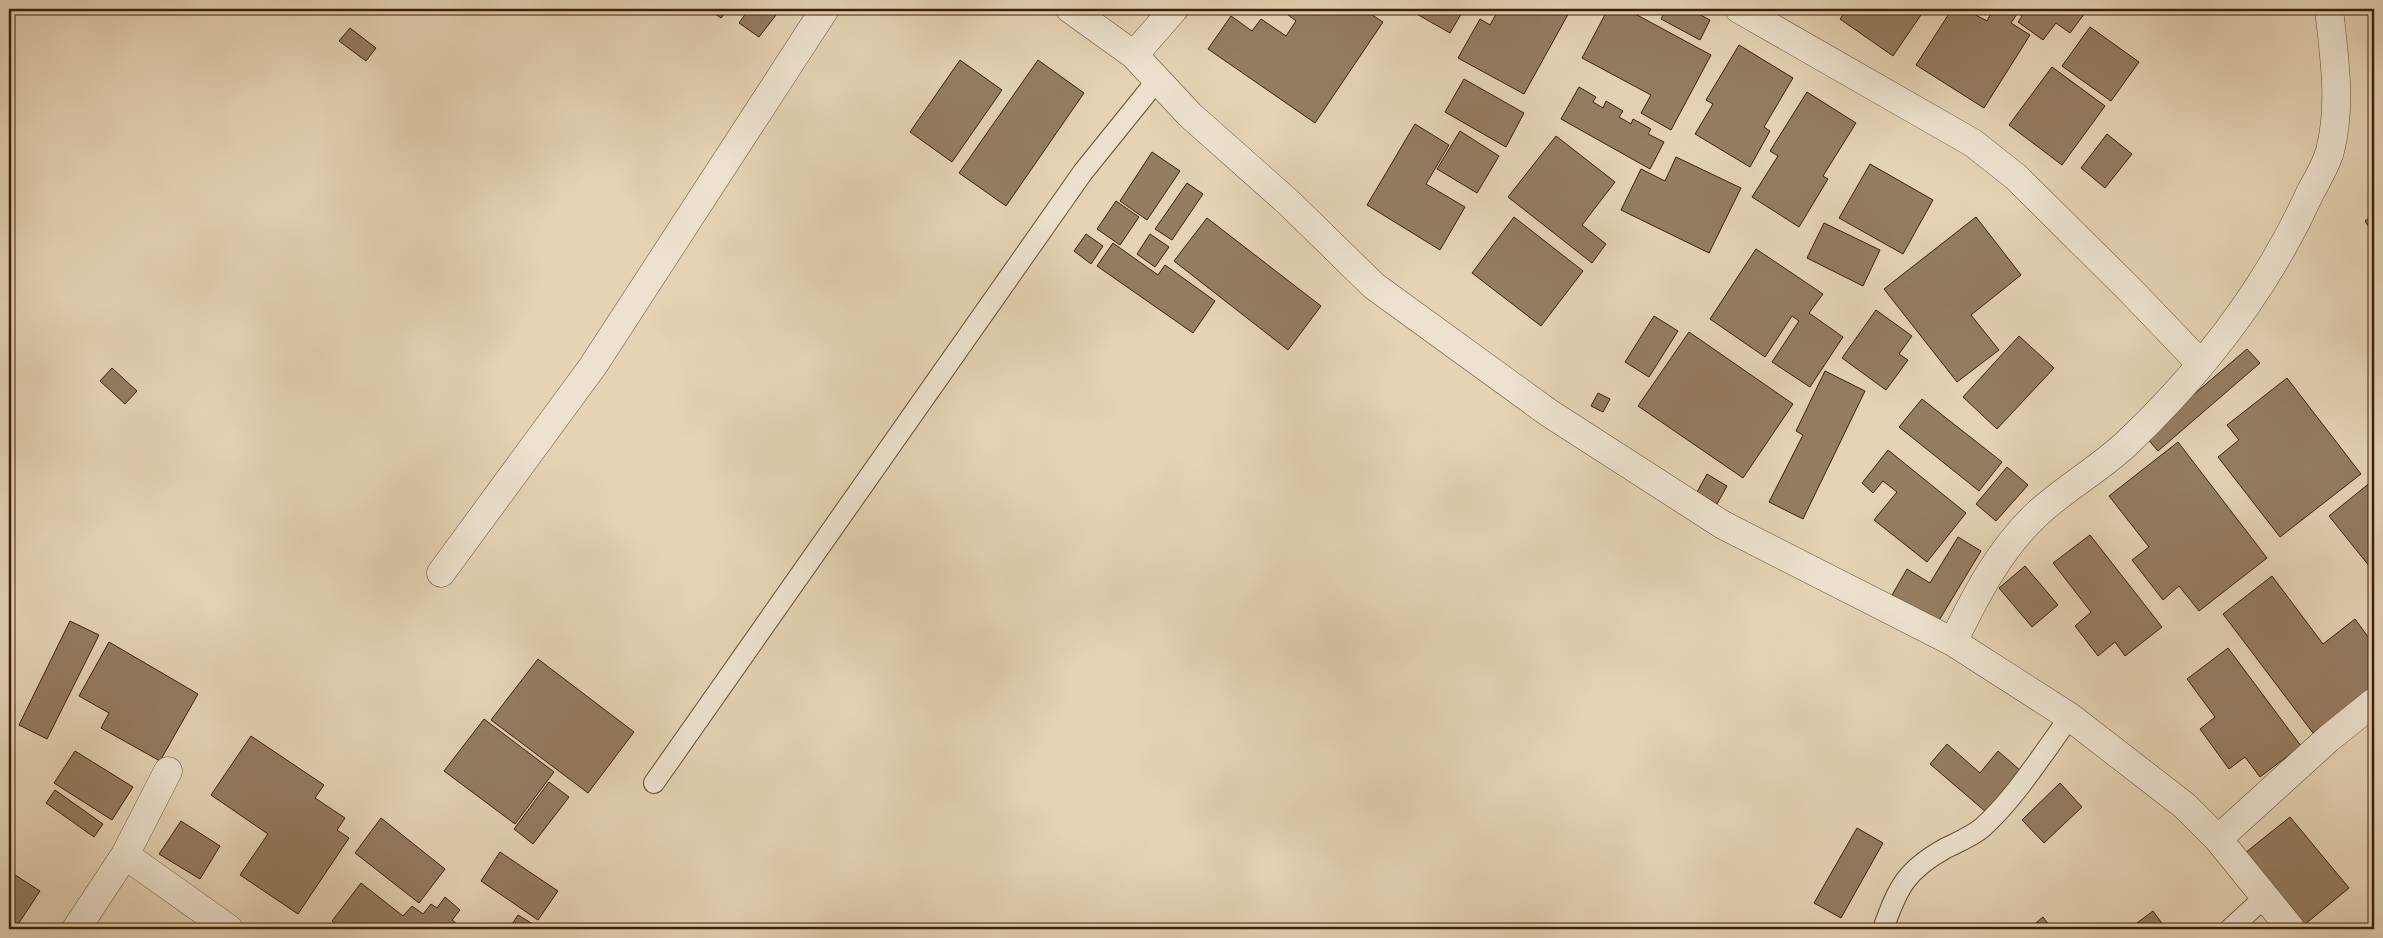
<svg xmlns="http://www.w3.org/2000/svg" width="2383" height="938" font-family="Alegreya,serif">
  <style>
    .building { fill: #947d61; stroke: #3c2008 }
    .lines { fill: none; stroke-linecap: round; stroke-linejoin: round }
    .service-casing { stroke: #664d33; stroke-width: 22 }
    .minor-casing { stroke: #664d33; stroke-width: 29 }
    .service { stroke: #eee2ce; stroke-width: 20 }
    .minor { stroke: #eee2ce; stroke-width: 28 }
  </style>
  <rect width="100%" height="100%" fill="#e5d3b4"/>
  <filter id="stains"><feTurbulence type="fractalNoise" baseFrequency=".004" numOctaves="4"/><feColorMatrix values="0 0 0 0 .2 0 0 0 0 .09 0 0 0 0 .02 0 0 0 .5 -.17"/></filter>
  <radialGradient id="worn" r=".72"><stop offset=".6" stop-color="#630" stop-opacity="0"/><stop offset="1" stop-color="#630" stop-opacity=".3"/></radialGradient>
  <path class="building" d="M 708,9 L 728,9 L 721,18 Z
    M 749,9 L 767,9 L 776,15 L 759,37 L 739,23 Z
    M 1285,9 L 1363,9 L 1383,22 L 1315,123 L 1208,49 L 1231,16 L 1252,31 L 1261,19 L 1286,36 L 1296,21 L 1283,11 Z
    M 1408,9 L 1464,9 L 1450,33 Z
    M 1499,9 L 1571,9 L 1524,94 L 1458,58 L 1480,19 L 1490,25 Z
    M 1608,9 L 1626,9 L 1711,55 L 1671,130 L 1641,113 L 1651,95 L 1582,58 Z
    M 1666,9 L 1689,9 L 1710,20 L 1700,40 L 1661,19 Z
    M 1847,9 L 1925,9 L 1893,56 L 1840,19 Z
    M 1952,9 L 1975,9 L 1972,13 L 1987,21 L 1991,13 L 1983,9 L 2010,9 L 2017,14 L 2011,23 L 2030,35 L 1984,108 L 1916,65 Z
    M 2013,9 L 2079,9 L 2085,13 L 2070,33 L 2056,23 L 2043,40 L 2018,22 L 2022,16 Z
    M 2090,27 L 2139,62 L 2111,101 L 2062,66 Z
    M 350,28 L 376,48 L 366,61 L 339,41 Z
    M 1739,45 L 1793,78 L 1764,127 L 1770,131 L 1750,167 L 1695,134 L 1713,104 L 1706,100 Z
    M 960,60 L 1002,90 L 952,162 L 910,132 Z
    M 1038,60 L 1084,93 L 1006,206 L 959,173 Z
    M 2052,67 L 2105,106 L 2062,165 L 2009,125 Z
    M 1464,79 L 1524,113 L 1506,147 L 1445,112 Z
    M 1579,87 L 1596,97 L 1593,102 L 1603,108 L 1606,101 L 1623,111 L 1619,117 L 1631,124 L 1633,119 L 1651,129 L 1648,134 L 1664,142 L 1650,169 L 1561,119 Z
    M 1807,92 L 1856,123 L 1823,176 L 1828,179 L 1799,227 L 1752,197 L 1778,156 L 1770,151 Z
    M 1415,124 L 1449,145 L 1426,184 L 1465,207 L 1440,250 L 1367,205 Z
    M 1460,131 L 1499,156 L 1477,193 L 1437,169 Z
    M 2107,134 L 2132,154 L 2105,188 L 2081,168 Z
    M 1556,136 L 1615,182 L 1582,225 L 1606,244 L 1592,263 L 1508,197 Z
    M 1152,152 L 1180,171 L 1147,220 L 1120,201 Z
    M 1676,157 L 1741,188 L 1709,253 L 1621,210 L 1641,169 L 1665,181 Z
    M 1870,164 L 1933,200 L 1903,254 L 1839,218 Z
    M 1187,183 L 1203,194 L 1172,240 L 1155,229 Z
    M 1116,201 L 1139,217 L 1120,245 L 1097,229 Z
    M 2374,214 L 2374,235 L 2365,221 Z
    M 1514,217 L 1583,271 L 1541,326 L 1472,273 Z
    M 1976,217 L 2021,275 L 1971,315 L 1999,350 L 1957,382 L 1884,289 Z
    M 1207,218 L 1321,306 L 1288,350 L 1174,261 Z
    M 1824,223 L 1880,250 L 1863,286 L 1807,258 Z
    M 1086,234 L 1103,246 L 1091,264 L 1074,251 Z
    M 1150,234 L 1169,247 L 1155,267 L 1137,254 Z
    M 1113,243 L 1158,275 L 1165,265 L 1215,301 L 1193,333 L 1097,266 Z
    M 1756,249 L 1823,294 L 1809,313 L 1843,337 L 1810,387 L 1772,362 L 1799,321 L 1792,316 L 1765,357 L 1710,319 Z
    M 1876,310 L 1912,336 L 1899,354 L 1908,360 L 1886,390 L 1842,358 Z
    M 1654,316 L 1678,331 L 1649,377 L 1625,362 Z
    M 1689,332 L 1793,404 L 1743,478 L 1638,406 Z
    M 2019,336 L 2054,368 L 1997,429 L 1963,397 Z
    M 2247,349 L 2260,363 L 2158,451 L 2145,436 Z
    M 112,368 L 137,391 L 125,404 L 100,381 Z
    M 1825,371 L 1865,391 L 1803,519 L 1769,502 L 1803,435 L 1796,431 Z
    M 2287,378 L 2361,474 L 2280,537 L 2218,457 L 2239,440 L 2227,425 Z
    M 1598,393 L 1610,399 L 1603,412 L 1591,406 Z
    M 1922,399 L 2002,462 L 1979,491 L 1899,427 Z
    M 2178,442 L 2267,558 L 2199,611 L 2179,586 L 2163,600 L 2132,560 L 2149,547 L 2109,496 Z
    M 1888,450 L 1966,513 L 1927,562 L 1874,520 L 1897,492 L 1883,481 L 1873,493 L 1862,483 Z
    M 2007,467 L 2028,485 L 1996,521 L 1976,504 Z
    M 1707,474 L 1727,486 L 1717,504 L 1697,492 Z
    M 2371,482 L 2374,486 L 2374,572 L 2329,516 Z
    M 2090,535 L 2162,627 L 2125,656 L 2115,642 L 2098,656 L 2075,626 L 2091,612 L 2053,563 Z
    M 1958,537 L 1981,551 L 1938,622 L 1892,595 L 1907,569 L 1930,583 Z
    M 2025,566 L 2058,605 L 2032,627 L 1999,588 Z
    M 2272,576 L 2323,644 L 2355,619 L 2374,645 L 2374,687 L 2313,733 L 2223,614 Z
    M 2374,591 L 2374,603 L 2368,596 Z
    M 70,621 L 99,635 L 47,739 L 19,725 Z
    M 109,642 L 198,694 L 160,761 L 101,728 L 109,713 L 79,696 Z
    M 2228,648 L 2301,746 L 2260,777 L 2245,757 L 2229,769 L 2200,729 L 2215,717 L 2187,679 Z
    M 538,659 L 634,732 L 588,793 L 491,720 Z
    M 484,719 L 554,772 L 515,824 L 444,771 Z
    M 251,736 L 324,785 L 315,798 L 345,818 L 337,830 L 349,838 L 298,914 L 240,875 L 268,834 L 211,795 Z
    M 1947,744 L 1980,773 L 1998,751 L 2021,771 L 1986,812 L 1930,764 Z
    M 75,751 L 133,787 L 112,820 L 54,783 Z
    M 549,782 L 569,797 L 533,844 L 514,829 Z
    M 2060,783 L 2082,807 L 2044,843 L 2022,820 Z
    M 55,790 L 103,824 L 94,837 L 46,803 Z
    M 2290,817 L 2349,888 L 2304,925 L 2245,853 Z
    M 381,818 L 445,869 L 419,903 L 355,853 Z
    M 181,821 L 220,846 L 200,879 L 159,854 Z
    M 1857,828 L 1883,843 L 1841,918 L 1814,903 Z
    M 500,852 L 558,891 L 538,920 L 481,881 Z
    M 9,871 L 40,891 L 15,929 L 9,929 Z
    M 361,883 L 403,916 L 412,906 L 423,914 L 431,904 L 437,908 L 445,897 L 460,910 L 452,920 L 462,928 L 343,929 L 332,921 Z
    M 2153,911 L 2166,929 L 2129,929 Z
    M 518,915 L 541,929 L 509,929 Z
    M 2043,917 L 2052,929 L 2029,929 Z"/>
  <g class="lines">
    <g class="service-casing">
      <path id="service" d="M 654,783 L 1083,172 L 1158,79
        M 1883,929 C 1898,887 1906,870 1946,848 C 1958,842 1973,836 1983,827 C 2016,797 2043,753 2070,717
        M 2230,929 L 2265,897"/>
    </g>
    <g class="minor-casing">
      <path id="minor" d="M 1070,9 L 1134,55 L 1190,115 L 1288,202 L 1374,286 L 1549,413 L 1723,525 L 1953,642 L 2070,717 L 2185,806 L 2218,839 L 2291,929
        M 1739,9 L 1973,143 L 2016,177 L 2130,290 L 2201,364
        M 1134,55 L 1174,9
        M 441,573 L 593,366 L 825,9
        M 1953,642 C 1976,595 1999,550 2037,514 C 2065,488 2098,470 2126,444 C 2201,373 2267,288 2310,193 C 2317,180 2326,165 2330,151 C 2342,104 2334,56 2329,9
        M 2218,839 L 2328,739 L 2374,702
        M 125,855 L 229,929
        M 76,929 L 125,855 L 168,771"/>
    </g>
    <use href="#service" class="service"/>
    <use href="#minor" class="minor"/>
  </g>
  <rect width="2383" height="938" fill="none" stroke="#e5d3b4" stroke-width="30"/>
  <rect x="10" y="10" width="2363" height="918" fill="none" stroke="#3c2008" stroke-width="2.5"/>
  <rect x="15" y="15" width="2353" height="908" fill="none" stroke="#3c2008"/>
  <rect width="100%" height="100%" filter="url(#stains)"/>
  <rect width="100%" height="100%" fill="url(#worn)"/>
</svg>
